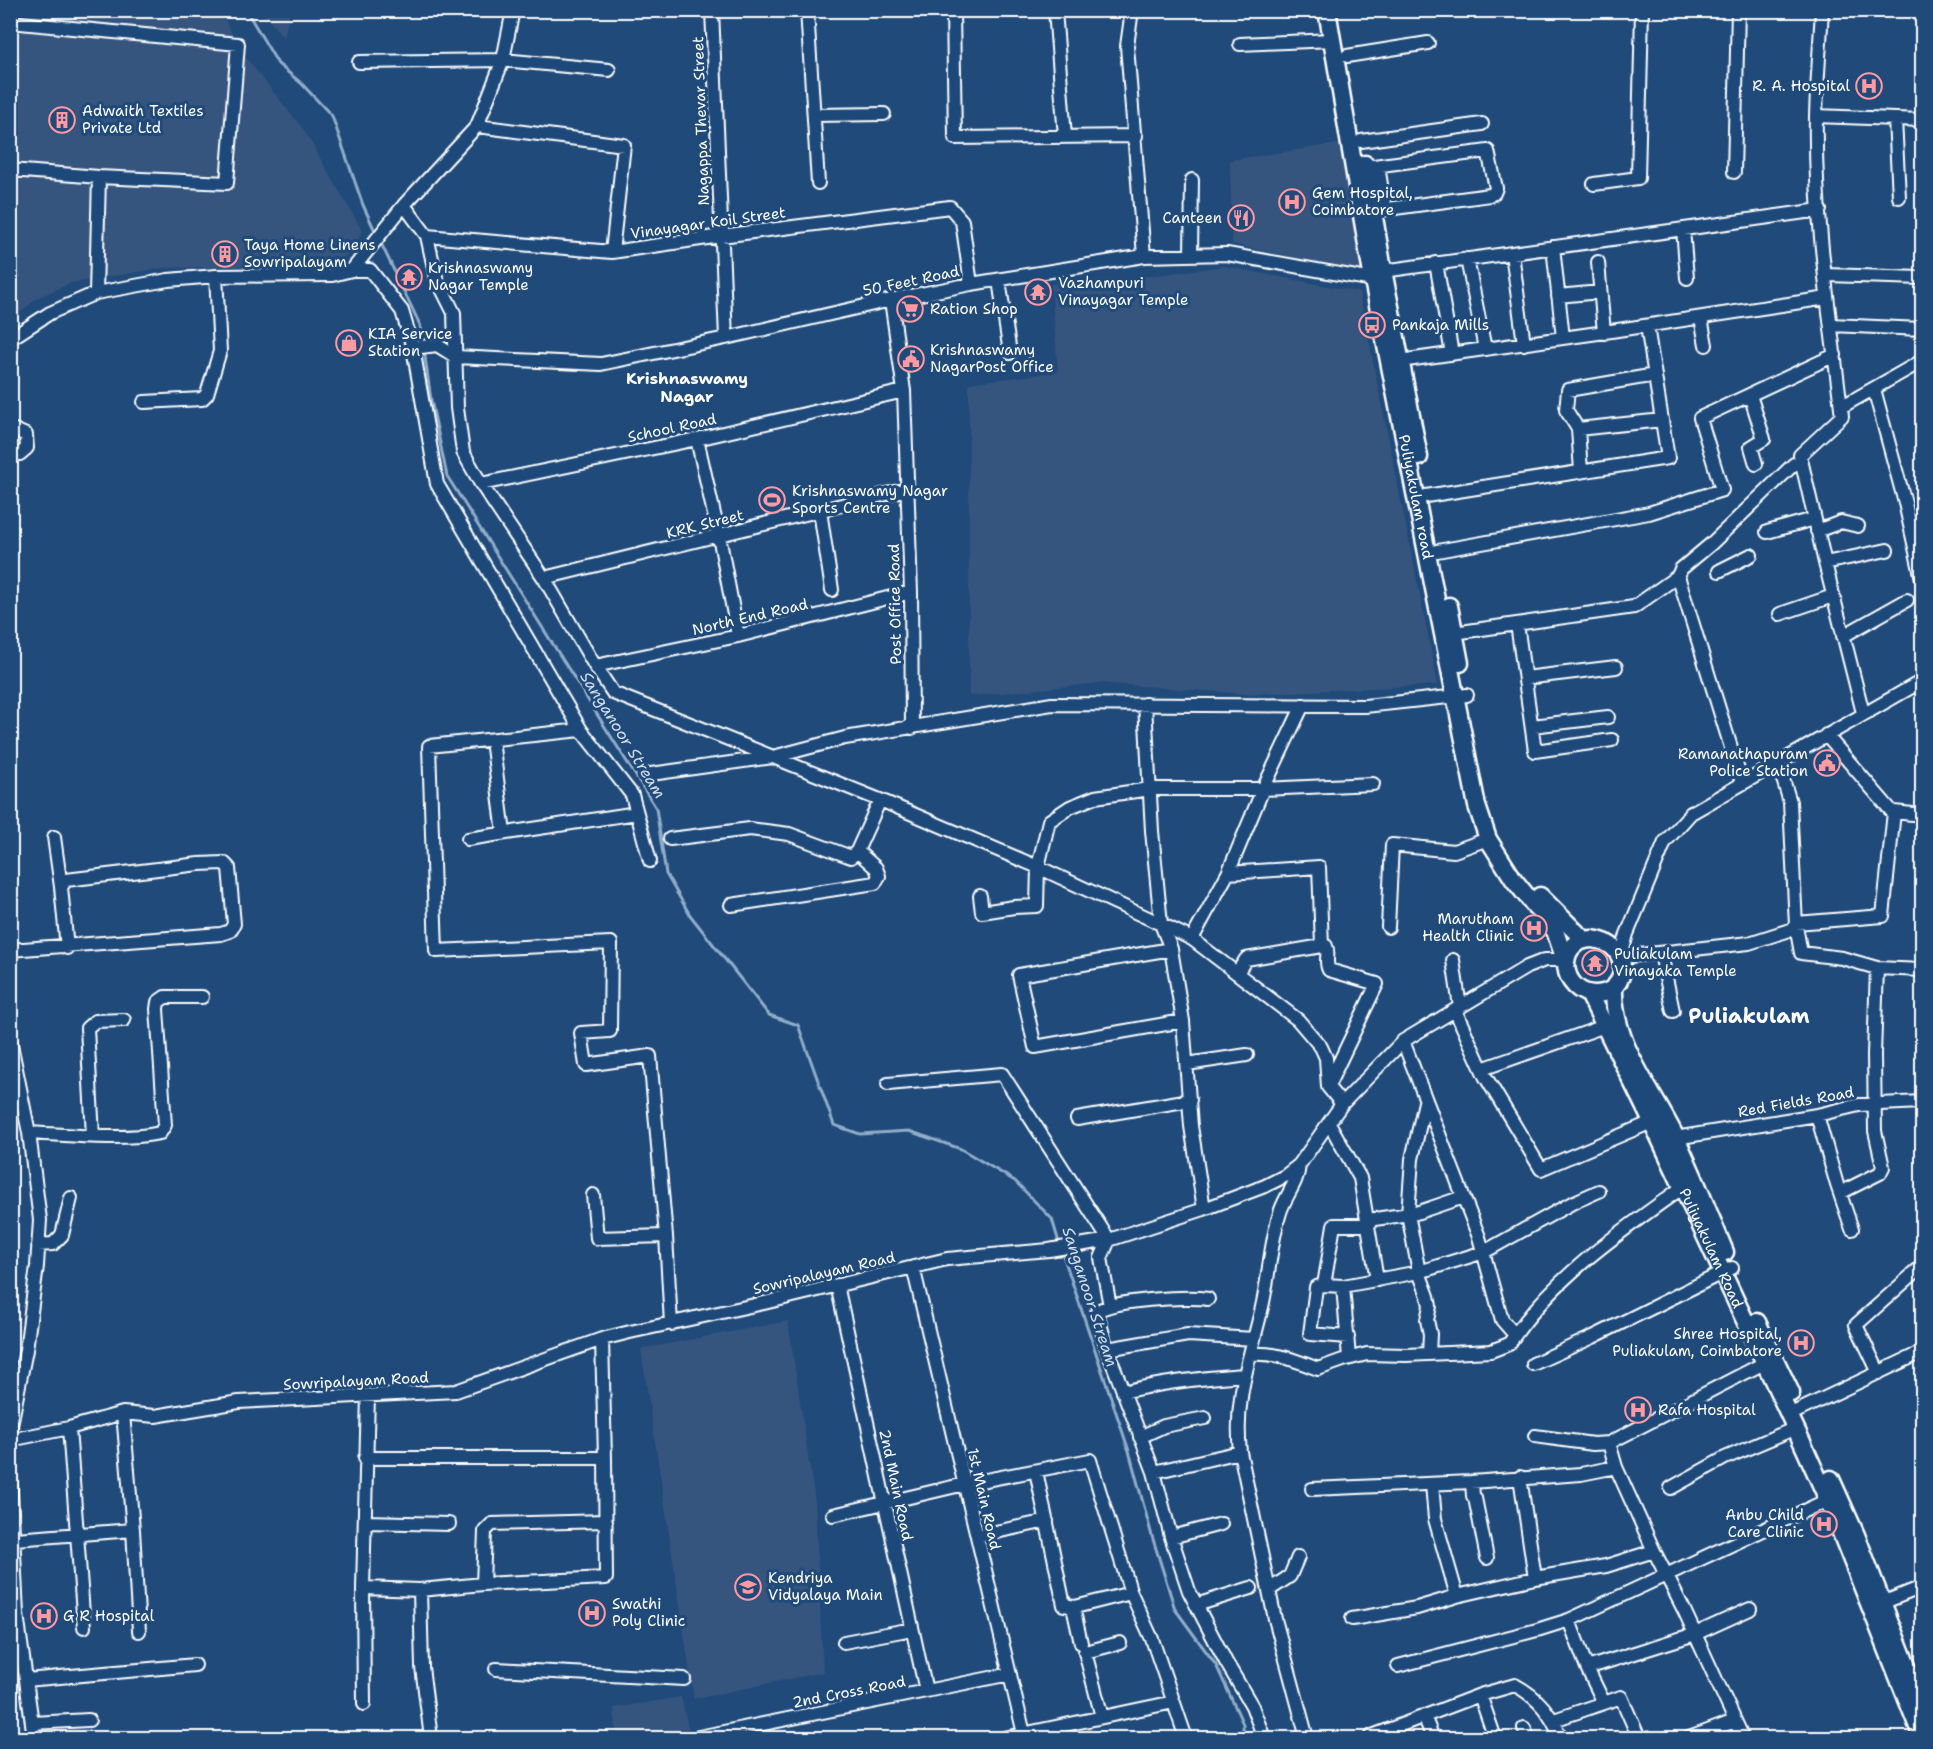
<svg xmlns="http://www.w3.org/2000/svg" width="1933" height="1749" font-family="'Shantell Sans',sans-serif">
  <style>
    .built { fill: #35557f }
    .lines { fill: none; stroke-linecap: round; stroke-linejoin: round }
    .stream { stroke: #92adc9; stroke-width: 3 }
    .minor-casing { stroke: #fff; stroke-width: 16 }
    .major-casing { stroke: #fff; stroke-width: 21 }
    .minor { stroke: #1f4a7a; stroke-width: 12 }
    .major { stroke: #1f4a7a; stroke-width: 16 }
    .labels { text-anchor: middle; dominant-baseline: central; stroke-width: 6; stroke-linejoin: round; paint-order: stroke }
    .poi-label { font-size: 15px; fill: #fff; stroke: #1f4a7a; text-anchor: start }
    .street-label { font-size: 15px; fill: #fff; stroke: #1f4a7a }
    .neighbourhood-label { font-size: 16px; font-weight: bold; fill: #fff; stroke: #1f4a7a }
    .water-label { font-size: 16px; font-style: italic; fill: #d2dde8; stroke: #1f4a7a }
    .district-label { font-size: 21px; font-weight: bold; fill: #fff; stroke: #1f4a7a }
  </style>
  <rect width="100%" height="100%" fill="#1f4a7a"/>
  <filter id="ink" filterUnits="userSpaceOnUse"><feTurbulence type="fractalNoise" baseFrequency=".0167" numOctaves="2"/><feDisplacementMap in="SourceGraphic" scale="12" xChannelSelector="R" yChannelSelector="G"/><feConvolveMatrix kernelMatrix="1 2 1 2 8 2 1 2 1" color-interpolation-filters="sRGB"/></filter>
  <g filter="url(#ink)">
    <path class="built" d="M 11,11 L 223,17 L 243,54 L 303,129 L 362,230 L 355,249 L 334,265 L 163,268 L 71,283 L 37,298 L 11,321 Z
      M 261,11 L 290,11 L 284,38 Z
      M 1343,143 L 1366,274 L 1232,244 L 1230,160 Z
      M 1223,266 L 1359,292 L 1438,685 L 1246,694 L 1100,683 L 969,696 L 969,383 L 1058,372 L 1051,284 L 1158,275 Z
      M 788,1321 L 815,1502 L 823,1672 L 694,1699 L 641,1349 Z
      M 681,1697 L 689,1731 L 655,1738 L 617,1738 L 614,1708 Z"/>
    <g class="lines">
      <path class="stream" d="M 244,10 L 249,15 L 278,64 L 301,83 L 332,116 L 363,205 L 376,233
        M 379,239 L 420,325 L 423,343
        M 424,350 L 431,400 L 447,476 L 656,808 L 666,874 L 690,915 L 769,1015 L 798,1025 L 834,1125 L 860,1134 L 909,1131 L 961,1149 L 1015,1181 L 1052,1219 L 1060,1246
        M 1062,1252 L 1129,1451 L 1152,1536 L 1175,1609 L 1216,1665 L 1243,1724 L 1243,1738"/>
      <g class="minor-casing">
        <path id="minor" d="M 712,10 L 726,338
          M 807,10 L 818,183
          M 953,10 L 955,138 L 1136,136
          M 1055,10 L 1065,137
          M 1132,10 L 1127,46 L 1144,256
          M 1822,10 C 1820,45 1817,81 1816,116 C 1814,216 1830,317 1842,416 L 1800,455 L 1825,563 L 1863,713
          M 10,22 L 238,44 L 227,183 L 99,177 L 10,170
          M 1240,44 L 1333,40
          M 1347,56 L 1428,43
          M 359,62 L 503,60 L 609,70
          M 814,115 L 884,114
          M 1816,116 L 1922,120
          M 1895,119 L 1899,197
          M 477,126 L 624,145 L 612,252
          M 1361,141 L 1482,124
          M 1378,166 L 1385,209
          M 1366,167 L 1488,151 L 1496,188 L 1494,193 L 1490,195 L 1373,211
          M 1734,172 L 1738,10
          M 1594,184 L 1638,178 L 1642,10
          M 404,205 L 427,236 L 612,252 L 721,236 L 950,207 L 962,221 L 971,284
          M 1683,229 L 1687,278
          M 427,236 L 436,277 L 454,313 L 457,408 L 463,452 L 481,484 L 544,578 L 595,666 L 613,693 L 773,757 L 845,738 L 1052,704 L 1365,706 L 1467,695
          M 1553,247 L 1563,338
          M 1512,253 L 1524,344
          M 1191,255 L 1192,180
          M 1467,259 L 1485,349
          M 1598,262 L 1604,333
          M 1436,263 L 1452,354
          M 352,270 L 370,270 L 402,311 L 413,348 L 437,484 L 581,730 L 632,795 L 650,861
          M 1376,272 L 1820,210
          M 1826,275 L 1922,278
          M 999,280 L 1010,353
          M 96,293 L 99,177
          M 1558,296 L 1600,292
          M 891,300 L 904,391 L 911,592 L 912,728
          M 1701,318 L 1706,345
          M 1831,325 L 1922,329
          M 10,339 L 50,313 L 96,293 L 168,280 L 216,276 L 332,275 L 352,270 L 404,205 L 477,126 L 503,60 L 513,10
          M 413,348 L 437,345 L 456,357 L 601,364 L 726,338 L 891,300 L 971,284 L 1144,256 L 1227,254 L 1373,280 L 1379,279
          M 1400,361 L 1598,333 L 1827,298
          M 1874,389 L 1905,503 L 1922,579
          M 1750,395 L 1764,439 L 1751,447 L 1756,464
          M 144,402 L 202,399 L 207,394 L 220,351 L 216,276
          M 1841,407 L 1922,361
          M 10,428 L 26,435 L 27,448 L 20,454 L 10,455
          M 1578,429 L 1662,420
          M 697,439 L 719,536 L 738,636
          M 1581,471 L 1578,429 L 1566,410 L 1568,390 L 1655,375
          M 481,484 L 697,439 L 904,391
          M 1426,496 L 1668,458 L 1647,326
          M 820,511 L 832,590
          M 1817,531 L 1841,522 L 1858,526
          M 1767,532 L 1814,519
          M 1437,551 L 1649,513 L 1722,490 L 1700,418 L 1835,355
          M 1825,563 L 1887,550
          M 1719,571 L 1751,555
          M 1678,576 L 1742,783
          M 544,578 L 907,489
          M 1780,614 L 1833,596
          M 1517,624 L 1535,751 L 1612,740
          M 1454,633 L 1634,607 L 1678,576 L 1681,569 L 1711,544 L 1794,464 L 1802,464
          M 1843,636 L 1907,600
          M 595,666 L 738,636 L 911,592
          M 1525,678 L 1616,667
          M 1145,704 L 1152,831 L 1161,924 L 1171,949 L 1183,1021 L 1191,1126 L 1204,1209
          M 1532,726 L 1608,717
          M 581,730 L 429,746 L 436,951 L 611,943 L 610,1031 L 581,1033 L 586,1065 L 650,1056 L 666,1236 L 671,1324
          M 1826,735 L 1894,814
          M 492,740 L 504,833
          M 1778,763 L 1790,802 L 1796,926 L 1801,953 L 1842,958 L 1877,968 L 1922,970
          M 651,774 L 773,757 L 880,800 L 1038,867 L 1161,924 L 1192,939 L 1298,1020 L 1321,1047 L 1326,1058 L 1328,1087 L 1342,1104
          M 54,837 L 61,887
          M 468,839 L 637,813
          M 670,839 L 750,829 L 789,834 L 851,857 L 857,851 L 880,800
          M 1228,873 L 1319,867 L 1322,946 L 1246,959 L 1237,973
          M 980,896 L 982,912 L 1014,907 L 1037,906 L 1038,867 L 1049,821 L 1070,807 L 1095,797 L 1150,789 L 1263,789 L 1373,784
          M 731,905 L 875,883 L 879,876 L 876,868 L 857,851
          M 1796,923 L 1883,916 L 1894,812 L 1922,815
          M 1388,927 L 1392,845 L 1454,851 L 1488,839
          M 1796,928 L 1749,943 L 1621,957 L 1627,934 L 1665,842 L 1691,813 L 1922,681
          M 1192,939 L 1228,873 L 1263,789 L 1303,705
          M 1322,946 L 1326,946 C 1330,954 1324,961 1329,970 L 1377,984 L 1328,1086
          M 1171,949 L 1019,975 L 1035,1047 L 1183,1021
          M 10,950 L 221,934 L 230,931 L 234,924 L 229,868 L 224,863 L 199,864 L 66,880 L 61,887 L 67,948
          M 1661,954 L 1673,1011
          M 1453,960 L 1460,1007
          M 1455,1010 L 1485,1076 L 1541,1169 L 1652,1122
          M 10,1039 L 29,1133 L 40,1220 L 37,1266 L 26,1350 L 10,1430
          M 1403,1041 L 1479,1237 L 1502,1320 L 1515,1335 C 1558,1274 1623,1230 1683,1187
          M 1187,1064 L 1247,1055
          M 1482,1069 L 1605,1026
          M 888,1084 L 1002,1074 L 1109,1240 L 1101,1258 L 1110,1306
          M 1425,1102 L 1412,1159 L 1408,1214 L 1419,1272 L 1428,1296 L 1430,1306 L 1427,1320 L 1430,1334 L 1429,1354
          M 1817,1115 L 1837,1185 L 1852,1229
          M 1077,1119 L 1190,1100
          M 1329,1123 L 1360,1178 L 1377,1280
          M 29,1133 C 67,1135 124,1141 160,1133 L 165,1125 L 157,1009 L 158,1002 L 165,997 L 202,997
          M 93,1136 L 87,1028 L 95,1021 L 124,1020
          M 1675,1138 L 1817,1115 L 1859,1105 L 1922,1102
          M 1299,1165 C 1298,1184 1283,1198 1279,1216 C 1270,1246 1269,1277 1262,1307 C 1250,1359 1234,1397 1240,1452 L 1275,1619 L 1307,1738
          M 1840,1193 L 1880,1173 L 1883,1167 L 1875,1131 L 1874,1055 L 1877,968
          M 593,1195 L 597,1238 L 666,1236
          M 1368,1220 L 1416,1213 L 1463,1197
          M 1369,1225 L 1334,1225 L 1324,1285 L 1343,1286 L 1419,1272 L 1484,1252 L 1572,1203 L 1599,1191
          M 38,1245 L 53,1244 L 62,1235 L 71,1198
          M 913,1267 L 1025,1738
          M 837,1285 L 926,1691
          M 1324,1285 L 1316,1287 L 1310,1334 L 1348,1337
          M 1343,1286 L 1349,1358
          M 1208,1299 C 1190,1296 1108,1300 1097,1312 L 1107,1349 L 1154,1472 L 1171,1537 L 1189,1591 L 1226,1662 L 1252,1706 L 1264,1738
          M 1107,1349 L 1188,1335 L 1254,1339
          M 1250,1354 C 1275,1352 1295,1360 1318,1369 L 1343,1360 L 1367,1354 L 1406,1355 L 1491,1351 L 1509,1344 L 1515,1335
          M 1533,1364 L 1593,1337 L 1732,1268
          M 1879,1373 L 1856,1325 L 1922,1266
          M 1123,1392 C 1163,1382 1202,1378 1244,1375
          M 1789,1415 L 1922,1352
          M 69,1428 L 84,1627
          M 1535,1436 L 1593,1444 L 1609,1443
          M 1140,1437 L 1164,1426 L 1205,1418
          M 10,1440 L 69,1428 L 123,1413 L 155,1416 L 239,1402 L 456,1391 L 602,1339 L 630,1332 L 764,1303 L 947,1259 L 1049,1250 L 1109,1240 L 1204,1209 L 1265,1186 L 1285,1176 L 1299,1165 L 1342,1104 L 1403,1041 L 1527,967 L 1545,960 L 1565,960
          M 365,1458 L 605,1458
          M 10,1471 L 17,1614 L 34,1738
          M 1036,1471 L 1064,1605 L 1075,1607 L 1131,1593
          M 1154,1472 L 1240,1452
          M 1520,1477 L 1535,1578
          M 1472,1482 L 1473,1496 L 1475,1498 L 1487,1558
          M 1432,1484 L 1435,1519 L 1457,1596
          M 1671,1488 L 1725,1458 L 1796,1428
          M 1312,1489 L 1471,1482 L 1581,1474 L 1616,1467
          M 833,1515 L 965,1484 L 1090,1460 L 1131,1593 L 1152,1639 L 1186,1738
          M 365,1522 L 449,1524
          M 133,1530 L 139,1631
          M 977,1536 L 1047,1521
          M 1171,1537 L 1221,1524
          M 15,1539 L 133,1530 L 123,1413
          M 483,1584 L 485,1531 L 492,1524 L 606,1521
          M 363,1588 L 368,1395
          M 420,1590 L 483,1584 L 606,1578 L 605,1458 L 602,1339
          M 1269,1590 L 1290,1576 L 1298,1557
          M 1882,1603 L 1922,1587
          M 1196,1605 L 1251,1588
          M 1073,1607 L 1081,1643
          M 1352,1619 L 1417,1608 L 1457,1596 L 1535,1578 L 1606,1566 L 1654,1551
          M 1569,1620 L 1587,1668 L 1604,1703 L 1621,1697 L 1639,1738
          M 844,1642 L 912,1629
          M 1398,1666 L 1537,1630 L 1569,1620 L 1834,1497
          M 1587,1668 L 1695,1634 L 1750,1609
          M 496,1669 L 684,1679
          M 26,1680 L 195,1665
          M 364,1704 L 363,1588 L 420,1590 L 422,1667 L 431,1738
          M 1424,1716 L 1433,1738
          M 1102,1717 L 1085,1652 L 1120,1643
          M 1554,1720 L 1604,1703
          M 32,1723 L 89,1720
          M 1524,1728 L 1528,1738
          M 694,1738 L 1010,1674
          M 1004,1738 L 1174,1702
          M 1370,1738 L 1372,1736 L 1480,1695
          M 1495,1738 L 1480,1695 L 1515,1685 C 1539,1698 1551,1714 1561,1738
          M 1689,1738 L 1735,1721
          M 1743,1738 L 1684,1610 L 1654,1551 L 1616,1467 L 1609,1443 L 1772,1359"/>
      </g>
      <g class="major-casing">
        <g id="major">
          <path id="s1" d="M 1327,10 L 1373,280 L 1477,806 L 1488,839 L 1514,880 L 1555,931 L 1565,960"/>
          <path d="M 1365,164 L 1383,270 L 1419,457"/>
          <path d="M 1449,606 L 1460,663"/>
          <path d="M 1540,896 L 1584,940"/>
          <path d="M 1592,939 C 1633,943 1630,993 1596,994 C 1561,995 1553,940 1592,939 Z"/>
          <path d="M 1614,987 C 1612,1043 1652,1089 1676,1138 C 1694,1175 1709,1214 1725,1252"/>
          <path id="s2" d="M 1589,994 L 1652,1122 L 1801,1440 L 1828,1500 L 1922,1737"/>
          <path d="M 1757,1322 L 1791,1393"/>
          <path d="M 1831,1479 L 1856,1535 L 1922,1705"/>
        </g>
      </g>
      <use href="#minor" class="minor"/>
      <use href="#major" class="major"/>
    </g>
  </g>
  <defs>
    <g id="hospital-ring" transform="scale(1.35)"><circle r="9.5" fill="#1f4a7a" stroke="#ff9aa2" stroke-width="1.5"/><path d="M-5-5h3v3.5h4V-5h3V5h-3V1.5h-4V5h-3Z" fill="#ff9aa2"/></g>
    <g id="building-ring" transform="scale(1.35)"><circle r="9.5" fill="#1f4a7a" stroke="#ff9aa2" stroke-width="1.5"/><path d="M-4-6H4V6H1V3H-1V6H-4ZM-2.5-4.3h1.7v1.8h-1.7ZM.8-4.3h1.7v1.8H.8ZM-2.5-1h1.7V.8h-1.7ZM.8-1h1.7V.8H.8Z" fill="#ff9aa2"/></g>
    <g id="restaurant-ring" transform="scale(1.35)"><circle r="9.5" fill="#1f4a7a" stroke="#ff9aa2" stroke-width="1.5"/><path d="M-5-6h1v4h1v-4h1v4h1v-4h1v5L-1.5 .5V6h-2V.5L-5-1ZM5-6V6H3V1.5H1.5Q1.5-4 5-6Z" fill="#ff9aa2"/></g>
    <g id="temple-ring" transform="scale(1.35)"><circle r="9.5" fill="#1f4a7a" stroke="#ff9aa2" stroke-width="1.5"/><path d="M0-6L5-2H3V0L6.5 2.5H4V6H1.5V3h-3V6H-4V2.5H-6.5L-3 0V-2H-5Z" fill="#ff9aa2"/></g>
    <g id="supermarket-ring" transform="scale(1.35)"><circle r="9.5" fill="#1f4a7a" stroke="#ff9aa2" stroke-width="1.5"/><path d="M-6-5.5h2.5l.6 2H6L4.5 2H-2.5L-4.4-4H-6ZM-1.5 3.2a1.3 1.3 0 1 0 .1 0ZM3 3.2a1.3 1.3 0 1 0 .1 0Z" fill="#ff9aa2"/></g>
    <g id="bus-ring" transform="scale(1.35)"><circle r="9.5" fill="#1f4a7a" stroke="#ff9aa2" stroke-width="1.5"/><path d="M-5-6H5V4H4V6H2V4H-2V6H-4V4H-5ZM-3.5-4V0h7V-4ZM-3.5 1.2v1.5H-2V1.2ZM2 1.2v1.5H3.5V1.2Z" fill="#ff9aa2"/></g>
    <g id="shop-ring" transform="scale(1.35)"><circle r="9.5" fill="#1f4a7a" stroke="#ff9aa2" stroke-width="1.5"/><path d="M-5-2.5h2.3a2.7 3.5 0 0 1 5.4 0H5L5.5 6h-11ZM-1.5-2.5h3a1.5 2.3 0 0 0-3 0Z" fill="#ff9aa2"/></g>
    <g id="civic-ring" transform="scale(1.35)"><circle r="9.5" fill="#1f4a7a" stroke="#ff9aa2" stroke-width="1.5"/><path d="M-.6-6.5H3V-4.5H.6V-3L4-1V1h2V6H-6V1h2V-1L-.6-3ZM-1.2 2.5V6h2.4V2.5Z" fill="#ff9aa2"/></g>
    <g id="stadium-ring" transform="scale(1.35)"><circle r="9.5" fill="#1f4a7a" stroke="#ff9aa2" stroke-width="1.5"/><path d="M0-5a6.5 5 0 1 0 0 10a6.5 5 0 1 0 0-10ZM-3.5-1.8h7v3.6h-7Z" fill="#ff9aa2"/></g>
    <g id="school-ring" transform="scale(1.35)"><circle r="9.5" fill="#1f4a7a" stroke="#ff9aa2" stroke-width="1.5"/><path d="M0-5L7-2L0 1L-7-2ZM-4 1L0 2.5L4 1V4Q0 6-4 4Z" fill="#ff9aa2"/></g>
  </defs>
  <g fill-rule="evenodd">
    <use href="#hospital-ring" x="1869" y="86"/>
    <use href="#building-ring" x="62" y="120"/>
    <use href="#hospital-ring" x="1292" y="202"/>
    <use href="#restaurant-ring" x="1241" y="218"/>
    <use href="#building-ring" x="225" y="254"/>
    <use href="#temple-ring" x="409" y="277"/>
    <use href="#temple-ring" x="1038" y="292"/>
    <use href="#supermarket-ring" x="910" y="309"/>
    <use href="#bus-ring" x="1372" y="325"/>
    <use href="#shop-ring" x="349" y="343"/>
    <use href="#civic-ring" x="911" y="359"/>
    <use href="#stadium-ring" x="772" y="500"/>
    <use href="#civic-ring" x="1827" y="763"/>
    <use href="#hospital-ring" x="1534" y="928"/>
    <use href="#temple-ring" x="1595" y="963"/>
    <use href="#hospital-ring" x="1801" y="1343"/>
    <use href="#hospital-ring" x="1638" y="1410"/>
    <use href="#hospital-ring" x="1824" y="1524"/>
    <use href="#school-ring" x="748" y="1587"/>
    <use href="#hospital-ring" x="592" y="1613"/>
    <use href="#hospital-ring" x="44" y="1616"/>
  </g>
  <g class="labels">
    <g class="poi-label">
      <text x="1850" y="86" text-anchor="end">R. A. Hospital</text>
      <text x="82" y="111">Adwaith Textiles<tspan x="82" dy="17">Private Ltd</tspan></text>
      <text x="1312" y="193">Gem Hospital,<tspan x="1312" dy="17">Coimbatore</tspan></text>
      <text x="1222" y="218" text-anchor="end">Canteen</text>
      <text x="244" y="245">Taya Home Linens<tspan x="244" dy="17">Sowripalayam</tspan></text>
      <text x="428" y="268">Krishnaswamy<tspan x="428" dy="17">Nagar Temple</tspan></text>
      <text x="1058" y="283">Vazhampuri<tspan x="1058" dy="17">Vinayagar Temple</tspan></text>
      <text x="930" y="309">Ration Shop</text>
      <text x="1392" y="325">Pankaja Mills</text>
      <text x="368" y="334">KIA Service<tspan x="368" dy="17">Station</tspan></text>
      <text x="930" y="350">Krishnaswamy<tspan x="930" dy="17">NagarPost Office</tspan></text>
      <text x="792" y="491">Krishnaswamy Nagar<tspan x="792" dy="17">Sports Centre</tspan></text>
      <text x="1808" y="754" text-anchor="end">Ramanathapuram<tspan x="1808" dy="17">Police Station</tspan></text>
      <text x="1514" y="919" text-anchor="end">Marutham<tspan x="1514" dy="17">Health Clinic</tspan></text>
      <text x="1614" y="954">Puliakulam<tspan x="1614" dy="17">Vinayaka Temple</tspan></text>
      <text x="1782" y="1334" text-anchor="end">Shree Hospital,<tspan x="1782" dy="17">Puliakulam, Coimbatore</tspan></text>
      <text x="1658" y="1410">Rafa Hospital</text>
      <text x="1804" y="1515" text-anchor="end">Anbu Child<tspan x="1804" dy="17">Care Clinic</tspan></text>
      <text x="768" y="1578">Kendriya<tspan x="768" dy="17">Vidyalaya Main</tspan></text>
      <text x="612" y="1604">Swathi<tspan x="612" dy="17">Poly Clinic</tspan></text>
      <text x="63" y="1616">G R Hospital</text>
    </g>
    <g class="street-label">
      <text transform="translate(701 121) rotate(-92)">Nagappa Thevar Street</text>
      <text transform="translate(708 223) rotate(-8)">Vinayagar Koil Street</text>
      <text transform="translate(911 281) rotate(-12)">50 Feet Road</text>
      <text transform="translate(672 428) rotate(-12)">School Road</text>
      <text stroke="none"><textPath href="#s1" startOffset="495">Puliyakulam road</textPath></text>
      <text transform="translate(705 524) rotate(-14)">KRK Street</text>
      <text transform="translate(895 604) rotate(-91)">Post Office Road</text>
      <text transform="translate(750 617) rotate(-13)">North End Road</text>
      <text transform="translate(1796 1102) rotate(-10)">Red Fields Road</text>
      <text stroke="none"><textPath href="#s2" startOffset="282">Puliyakulam Road</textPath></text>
      <text transform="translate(824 1273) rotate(-13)">Sowripalayam Road</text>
      <text transform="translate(356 1381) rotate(-3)">Sowripalayam Road</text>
      <text transform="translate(896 1485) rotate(78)">2nd Main Road</text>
      <text transform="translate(984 1499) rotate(77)">1st Main Road</text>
      <text transform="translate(849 1692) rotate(-11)">2nd Cross Road</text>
    </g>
    <g class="neighbourhood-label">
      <text x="687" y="378">Krishnaswamy<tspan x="687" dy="18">Nagar</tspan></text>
    </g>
    <g class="water-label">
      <text transform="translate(623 735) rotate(58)">Sanganoor Stream</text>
      <text transform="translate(1090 1297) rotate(72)">Sanganoor Stream</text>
    </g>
    <g class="district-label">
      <text x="1749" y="1016">Puliakulam</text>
    </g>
  </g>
  <rect width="1933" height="1749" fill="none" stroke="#1f4a7a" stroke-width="36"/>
  <rect x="18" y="18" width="1897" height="1713" fill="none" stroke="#fff" stroke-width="2" filter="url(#ink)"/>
</svg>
